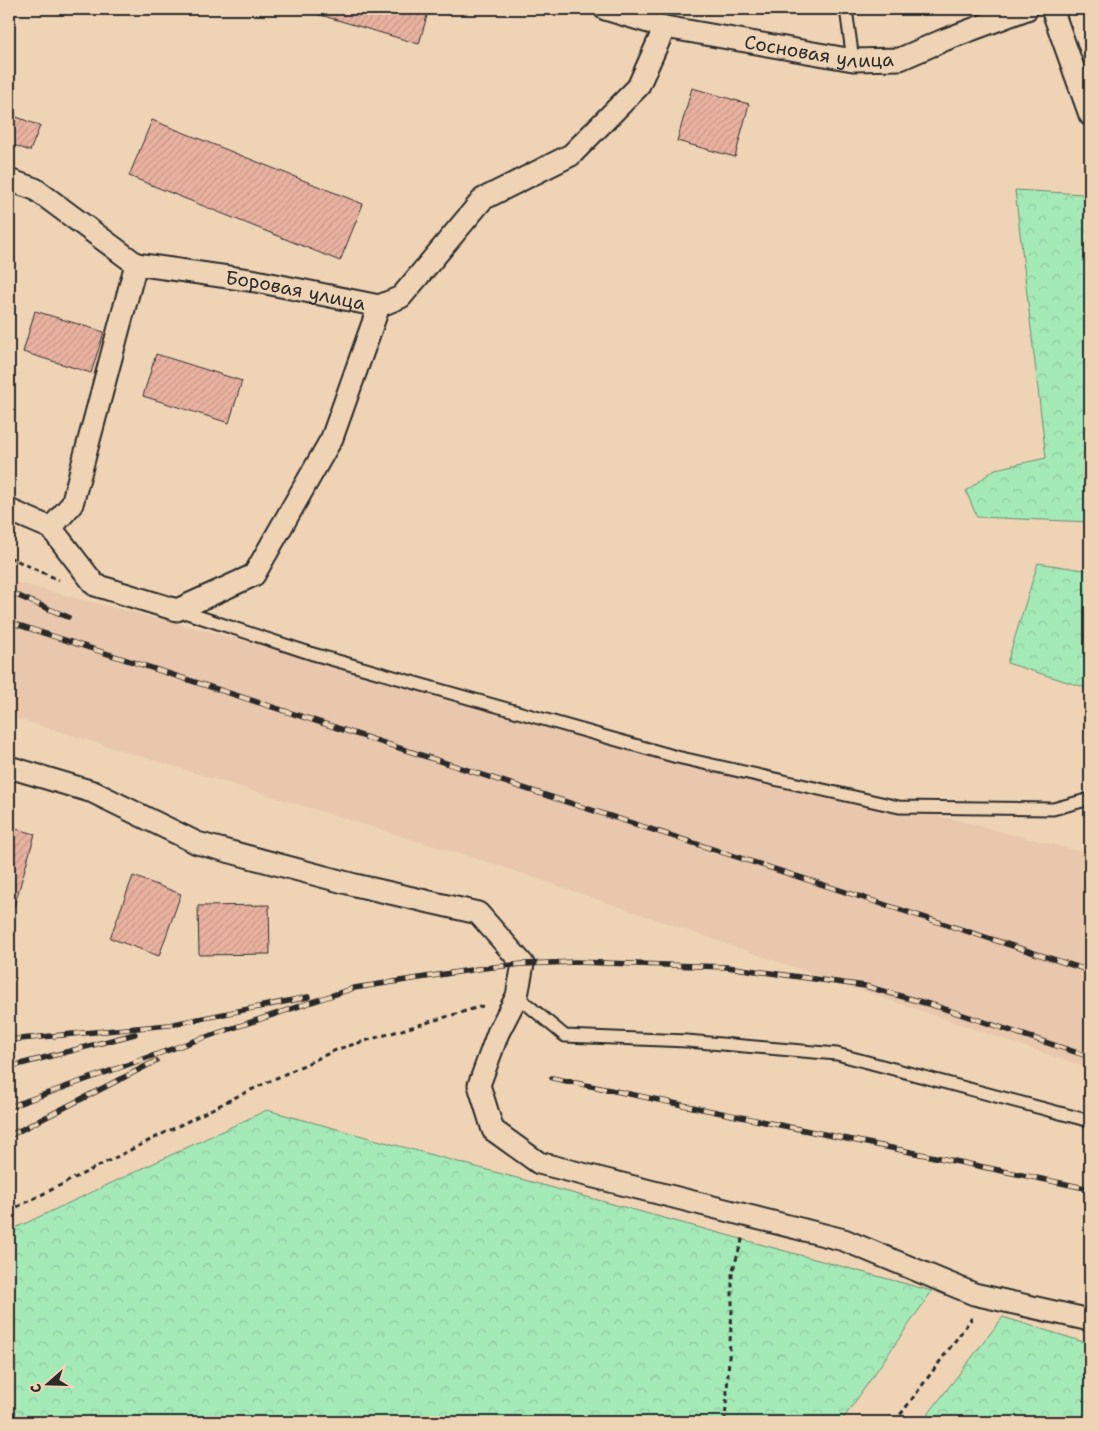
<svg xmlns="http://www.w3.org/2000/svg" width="1099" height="1431" font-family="'Shantell Sans',sans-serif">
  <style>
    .built { fill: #e8c7ac }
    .forest { fill: url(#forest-crowns); stroke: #688a71 }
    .building { fill: url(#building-hatch); stroke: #2b2b2b }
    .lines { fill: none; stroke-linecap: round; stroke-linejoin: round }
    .service-casing { stroke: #2b2b2b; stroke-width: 15 }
    .minor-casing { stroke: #2b2b2b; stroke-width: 25 }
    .path { stroke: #2b2b2b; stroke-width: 3; stroke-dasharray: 5 4; stroke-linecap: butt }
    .service { stroke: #eed4b5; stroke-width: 11 }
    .minor { stroke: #eed4b5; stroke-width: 21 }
    .rail-casing { stroke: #2b2b2b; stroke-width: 5.5 }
    .rail { stroke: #eed4b5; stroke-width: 4; stroke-dasharray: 11; stroke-linecap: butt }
    .labels { text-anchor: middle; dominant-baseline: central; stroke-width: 4; stroke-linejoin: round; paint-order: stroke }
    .street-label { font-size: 19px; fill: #2b2b2b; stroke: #eed4b5 }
  </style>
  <defs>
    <pattern id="forest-crowns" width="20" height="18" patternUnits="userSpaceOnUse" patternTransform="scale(1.25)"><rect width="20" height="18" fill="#a4eab7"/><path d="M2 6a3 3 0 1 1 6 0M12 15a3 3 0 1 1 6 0" fill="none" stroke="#8dc99e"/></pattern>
    <pattern id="building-hatch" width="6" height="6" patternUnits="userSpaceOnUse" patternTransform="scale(1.25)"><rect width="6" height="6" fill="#e9b2a0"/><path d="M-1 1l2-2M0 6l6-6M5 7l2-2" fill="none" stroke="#c8998a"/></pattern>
  </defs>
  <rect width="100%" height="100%" fill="#eed4b5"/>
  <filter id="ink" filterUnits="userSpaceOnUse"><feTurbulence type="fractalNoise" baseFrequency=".02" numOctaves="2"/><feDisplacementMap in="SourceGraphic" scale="10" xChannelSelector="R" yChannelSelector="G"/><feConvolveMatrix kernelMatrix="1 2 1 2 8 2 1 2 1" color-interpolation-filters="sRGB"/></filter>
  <g filter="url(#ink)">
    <path class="built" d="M 9,581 L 1090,854 L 1090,1069 L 506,868 L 9,716 Z"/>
    <path class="forest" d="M 1015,190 L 1082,194 L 1090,222 L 1090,522 L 977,517 L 966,491 L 995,469 L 1046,458 Z
      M 1038,563 L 1090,571 L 1090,689 L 1007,663 Z
      M 267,1110 L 932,1291 L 841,1422 L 9,1422 L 9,1231 Z
      M 1003,1317 L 1090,1344 L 1090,1422 L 922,1422 Z"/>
    <path class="building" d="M 319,9 L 429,9 L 419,44 L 317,14 Z
      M 692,88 L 749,104 L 735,157 L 677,141 Z
      M 9,114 L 40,126 L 30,151 L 9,143 Z
      M 152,120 L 363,204 L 340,261 L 129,176 Z
      M 35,311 L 104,332 L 91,373 L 23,352 Z
      M 156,354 L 242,381 L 229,423 L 143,396 Z
      M 9,827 L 35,834 L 14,907 L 9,905 Z
      M 133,876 L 181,894 L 159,956 L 110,938 Z
      M 269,905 L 270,954 L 199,955 L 198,906 Z"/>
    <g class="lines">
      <g class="service-casing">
        <path id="service" d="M 846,9 L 853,60
          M 178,610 L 313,654 L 677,757 L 899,807 L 1053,809 L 1090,799
          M 517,996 L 565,1036 L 687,1041 L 837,1054 L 1090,1121"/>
      </g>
      <g class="minor-casing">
        <g id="minor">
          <path id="s1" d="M 605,9 L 665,27 L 853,60 L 900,59 L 944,40 L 1027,9"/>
          <path d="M 1052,9 L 1090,115"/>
          <path id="s2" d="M 9,180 L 35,189 L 136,264 L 256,281 L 379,306 L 401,297 L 483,199 L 571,155 L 638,87 L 665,27"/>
          <path d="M 9,510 L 51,528 L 95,585 L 177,610 L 254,575 L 332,438 L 379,306"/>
          <path d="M 51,528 L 72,504 L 136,264"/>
          <path d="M 9,767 L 93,792 L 197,843 L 355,885 L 478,913 L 523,964 L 517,996 L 498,1033 L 479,1085 L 493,1130 L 539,1163 L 844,1240 L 974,1294 L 1090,1320"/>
        </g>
      </g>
      <path class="path" d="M 9,557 L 59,580
        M 9,1211 L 236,1097 L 338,1049 L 486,1005
        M 725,1422 L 732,1310 L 732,1273 L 743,1237
        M 895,1422 L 972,1318"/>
      <use href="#service" class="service"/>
      <use href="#minor" class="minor"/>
      <g class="rail-casing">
        <path id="rail" d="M 9,592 L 68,617
          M 9,622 L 1090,971
          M 9,1040 L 169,1025 L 308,997
          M 9,1067 L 135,1034
          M 552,1078 L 1090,1189
          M 9,1107 L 197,1040 L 354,988 L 484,968 L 523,964 L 575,962 L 727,967 L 865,986 L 939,1007 L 1090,1057
          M 9,1136 L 156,1061"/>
      </g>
      <use href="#rail" class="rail"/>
    </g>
  </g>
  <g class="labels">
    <g class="street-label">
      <text stroke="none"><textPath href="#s1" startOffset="219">Сосновая улица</textPath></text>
      <text stroke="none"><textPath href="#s2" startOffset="315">Боровая улица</textPath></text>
    </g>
  </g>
  <rect width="1099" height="1431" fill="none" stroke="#eed4b5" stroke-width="30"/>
  <rect x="15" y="15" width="1069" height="1401" fill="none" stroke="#2b2b2b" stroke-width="2" filter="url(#ink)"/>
  <g transform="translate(48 1384) rotate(250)" stroke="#eed4b5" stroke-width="4" paint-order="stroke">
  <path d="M0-4L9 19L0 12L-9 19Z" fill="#2b2b2b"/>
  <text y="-8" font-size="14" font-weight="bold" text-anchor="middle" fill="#2b2b2b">С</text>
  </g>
</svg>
